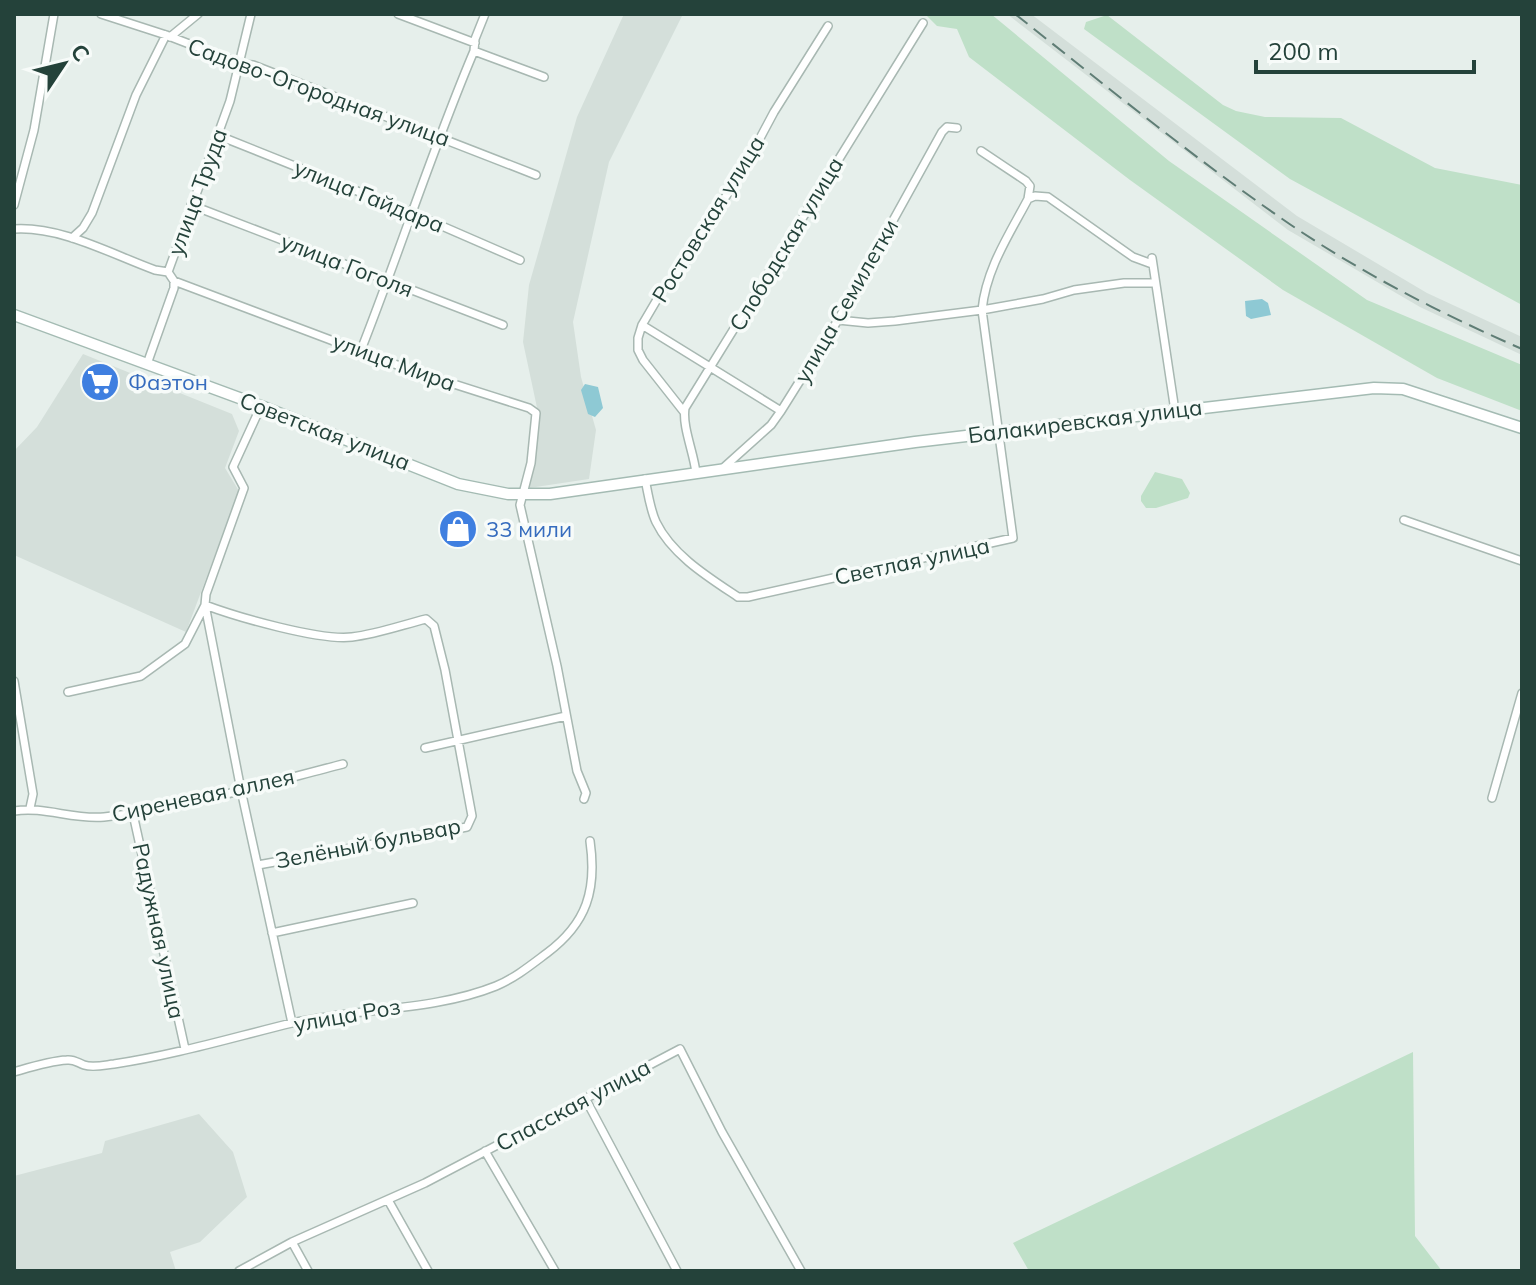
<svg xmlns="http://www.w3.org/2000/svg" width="1536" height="1285" font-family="Mulish,sans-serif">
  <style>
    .built { fill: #d4dfda }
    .green { fill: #bfe0c8 }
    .water { fill: #8ec9d4 }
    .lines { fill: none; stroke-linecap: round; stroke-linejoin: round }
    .street-casing { stroke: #a8b8b2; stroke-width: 10 }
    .secondary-casing { stroke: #a4bbb3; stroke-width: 13 }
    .street { stroke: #fff; stroke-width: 7 }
    .secondary { stroke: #fff; stroke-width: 10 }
    .rail { stroke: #5f7d75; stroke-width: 2; stroke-dasharray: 16 8; stroke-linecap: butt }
    .labels { text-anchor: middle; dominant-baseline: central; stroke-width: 7; stroke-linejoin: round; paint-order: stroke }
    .street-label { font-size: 22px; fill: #24423a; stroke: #f7fbf9 }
    .shop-label { font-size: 22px; fill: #366cbe; stroke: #f7fbf9; text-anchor: start }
  </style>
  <rect width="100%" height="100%" fill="#e6efeb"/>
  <path class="built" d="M 624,14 L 683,14 L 609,162 L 573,322 L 581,377 L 596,430 L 589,479 L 529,488 L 539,417 L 523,342 L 529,285 L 577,117 Z
    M 1007,14 L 1031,14 L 1297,216 L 1427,293 L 1522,337 L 1522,355 L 1420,307 L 1288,230 Z
    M 83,354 L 232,414 L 239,431 L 225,468 L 239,491 L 186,632 L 14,555 L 14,451 L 37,427 Z
    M 199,1114 L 233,1152 L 247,1197 L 200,1242 L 170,1252 L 176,1271 L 14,1271 L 14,1176 L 102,1153 L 105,1141 Z"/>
  <path class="green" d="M 925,14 L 991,14 L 1169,161 L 1367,300 L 1522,365 L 1522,411 L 1437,378 L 1283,290 L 1130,180 L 969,57 L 957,29 L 937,26 Z
    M 1107,15 L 1223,105 L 1236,111 L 1265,117 L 1341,118 L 1435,168 L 1522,185 L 1522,305 L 1290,179 L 1084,29 L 1086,22 Z
    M 1155,472 L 1182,479 L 1190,493 L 1188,498 L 1156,508 L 1146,508 L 1141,501 L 1141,496 Z
    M 1413,1052 L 1415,1236 L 1442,1271 L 1029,1271 L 1013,1243 Z"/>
  <path class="water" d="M 1262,299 L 1268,303 L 1271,315 L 1251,319 L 1246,316 L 1245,301 Z
    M 585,384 L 598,387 L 603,408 L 595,417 L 588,414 L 581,390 Z"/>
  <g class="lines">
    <g class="street-casing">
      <path id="street" d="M 101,14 L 166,35 L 241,64 L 253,65 L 536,175
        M 398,14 L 475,43
        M 170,37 L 198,14
        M 474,51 L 544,77
        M 217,135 L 412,213 L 520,260
        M 981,151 L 1026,181 L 1030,186 L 1028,199 L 1035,196 L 1048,197 L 1133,257 L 1152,264
        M 14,205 L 34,130 L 54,14
        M 191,205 L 503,325
        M 14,229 C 61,226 111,254 155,270 L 168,272
        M 72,238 L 83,228 L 92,213 L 136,95 L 166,35
        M 1152,258 L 1175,411
        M 174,281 L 413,371 L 529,408 L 536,413 L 531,463 L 520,505 L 557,666 L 577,771 L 586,793 L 584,799
        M 838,320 L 868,323 L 895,321 L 982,310 L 1043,299 L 1074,290 L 1124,283 L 1154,283
        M 642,325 L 781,411
        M 361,350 C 400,251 432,150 474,51 L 475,39 L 485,14
        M 147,364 L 174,288 L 174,281 L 168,272 L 230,101 L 251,14
        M 261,406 L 233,467 L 244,488 L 206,594 L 205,605 L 241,790 L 292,1023
        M 684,412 L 643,360 L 638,350 L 638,338 L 642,325 L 662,291 L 683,267 L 707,223 L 729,192 L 735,176 L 750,157 L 774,112 L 828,26
        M 722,469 L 771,425 L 781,411 L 838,320 L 942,132 L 947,127 L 957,128
        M 696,473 C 694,453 682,427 685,408 L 923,23
        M 645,479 C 648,493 650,509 656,522 C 672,555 708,577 738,597 L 748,597 L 1013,538 L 982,310 C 986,269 1009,235 1028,199
        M 1404,520 L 1522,561
        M 14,681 L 33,794 L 30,808
        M 68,692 L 141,676 L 185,644 L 205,605 C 237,617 320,641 352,637 C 377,634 402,625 426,619 L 434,626 L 445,670 L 472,816 L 467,827 L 258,865
        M 425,748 L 566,716
        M 1492,798 L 1522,693
        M 14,811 C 44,806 73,820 104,817 C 185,808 265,784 343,764
        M 133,814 L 185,1049
        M 272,933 L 413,903
        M 14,1072 C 31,1067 49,1061 67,1060 C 74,1059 78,1063 84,1065 C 93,1068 105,1065 114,1064 C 175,1055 234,1037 292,1023 C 358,1008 434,1011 496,986 C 515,978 531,965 547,953 C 587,923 597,890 590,841
        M 585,1098 L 677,1271
        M 485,1151 L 555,1271
        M 388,1200 L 428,1271
        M 292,1242 L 308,1271
        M 239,1271 L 292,1242 L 425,1183 L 680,1049 L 722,1132 L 801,1271"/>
    </g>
    <g class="secondary-casing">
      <path id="secondary" d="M 14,315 L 261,406 L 458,484 L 508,494 L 550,494 L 915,442 L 1374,388 L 1403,389 L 1522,428"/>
    </g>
    <use href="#street" class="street"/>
    <use href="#secondary" class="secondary"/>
    <path class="rail" d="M 1015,14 C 1105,85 1196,160 1291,225 C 1363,274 1442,314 1522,349"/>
  </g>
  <defs>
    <g id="supermarket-disc" transform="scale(2)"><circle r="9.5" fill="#3f7fe0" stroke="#f7fbf9"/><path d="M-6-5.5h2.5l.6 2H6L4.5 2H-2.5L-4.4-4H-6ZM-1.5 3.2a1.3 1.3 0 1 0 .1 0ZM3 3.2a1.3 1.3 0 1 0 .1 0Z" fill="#fff"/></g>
    <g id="shop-disc" transform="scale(2)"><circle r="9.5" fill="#3f7fe0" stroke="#f7fbf9"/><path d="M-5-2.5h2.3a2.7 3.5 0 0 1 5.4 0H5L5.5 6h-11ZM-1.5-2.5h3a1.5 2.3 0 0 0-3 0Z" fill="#fff"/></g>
  </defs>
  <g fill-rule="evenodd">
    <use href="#supermarket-disc" x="100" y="382"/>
    <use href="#shop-disc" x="458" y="529"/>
  </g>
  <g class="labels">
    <g class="street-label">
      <text transform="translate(319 92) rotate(20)">Садово-Огородная улица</text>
      <text transform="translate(197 192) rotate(-70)">улица Труда</text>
      <text transform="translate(369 196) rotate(22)">улица Гайдара</text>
      <text transform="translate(708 219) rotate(-58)">Ростовская улица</text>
      <text transform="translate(786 244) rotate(-59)">Слободская улица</text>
      <text transform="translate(347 265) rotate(21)">улица Гоголя</text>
      <text transform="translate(846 301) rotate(-60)">улица Семилетки</text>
      <text transform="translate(394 362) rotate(20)">улица Мира</text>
      <text transform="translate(1085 421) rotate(-7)">Балакиревская улица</text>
      <text transform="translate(325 431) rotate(21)">Советская улица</text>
      <text transform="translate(912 561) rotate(-12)">Светлая улица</text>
      <text transform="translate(203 795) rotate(-12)">Сиреневая аллея</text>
      <text transform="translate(368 843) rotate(-11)">Зелёный бульвар</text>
      <text transform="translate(159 931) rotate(78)">Радужная улица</text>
      <text transform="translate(347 1015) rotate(-10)">улица Роз</text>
      <text transform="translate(573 1105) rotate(-28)">Спасская улица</text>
    </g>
    <g class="shop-label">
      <text x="128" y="382">Фаэтон</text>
      <text x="486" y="529">33 мили</text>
    </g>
  </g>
  <rect width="1536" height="1285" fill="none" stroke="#24423a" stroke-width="32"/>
  <g transform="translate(64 64) rotate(55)" stroke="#f7fbf9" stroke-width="6" paint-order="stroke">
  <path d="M0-6L14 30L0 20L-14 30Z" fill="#24423a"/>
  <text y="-12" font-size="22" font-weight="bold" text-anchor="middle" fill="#24423a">С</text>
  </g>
  <path d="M1256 60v12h218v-12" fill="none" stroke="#24423a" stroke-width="4"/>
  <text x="1268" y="60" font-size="24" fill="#24423a" stroke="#f7fbf9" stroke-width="6" paint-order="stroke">200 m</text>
</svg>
